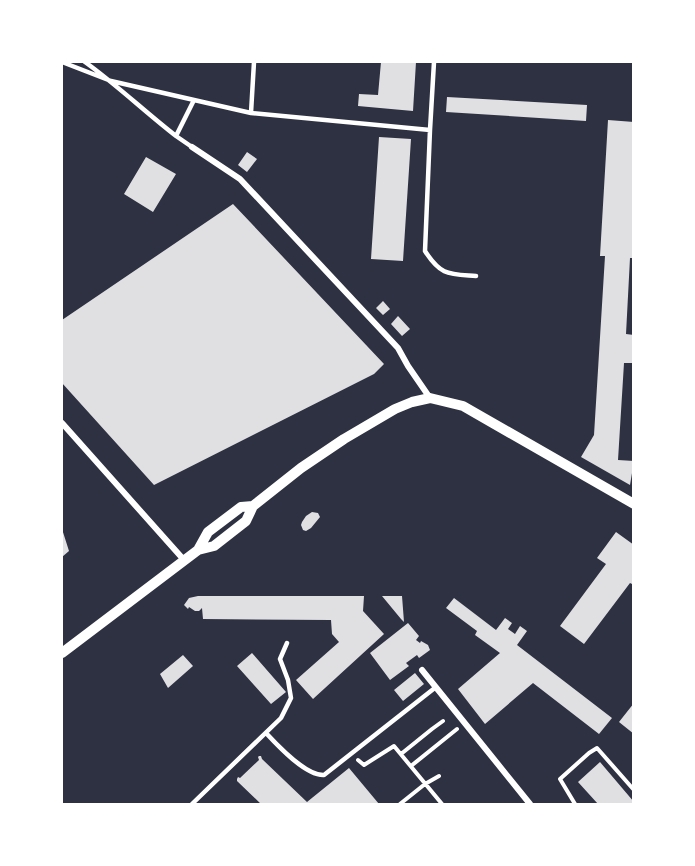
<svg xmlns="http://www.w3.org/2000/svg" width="695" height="866" font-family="Rubik,sans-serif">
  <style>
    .building { fill: #e0e0e3 }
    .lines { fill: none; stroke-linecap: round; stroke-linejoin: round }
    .path { stroke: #fff; stroke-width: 4 }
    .service { stroke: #fff; stroke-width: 4.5 }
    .minor { stroke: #fff; stroke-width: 6 }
    .tertiary { stroke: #fff; stroke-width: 10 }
  </style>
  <rect width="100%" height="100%" fill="#2d3142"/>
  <path class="building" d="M 381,62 L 416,62 L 413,111 L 358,106 L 359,94 L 378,95 Z
    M 447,97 L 587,105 L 586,121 L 446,112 Z
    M 608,120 L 634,122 L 634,258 L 630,258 L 626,334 L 634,335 L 634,363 L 624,363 L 618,460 L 634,461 L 630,485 L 581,457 L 594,435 L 605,256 L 600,256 Z
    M 379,137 L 411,139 L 403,261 L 371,259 Z
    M 247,152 L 257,159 L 247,172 L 238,165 Z
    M 146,157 L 176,174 L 153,212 L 124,194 Z
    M 233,204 L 384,364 L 374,374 L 154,485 L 62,383 L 62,320 Z
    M 383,301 L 390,309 L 383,315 L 376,308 Z
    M 398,316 L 410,329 L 402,336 L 391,324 Z
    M 312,512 L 318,513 L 320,517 L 311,528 L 306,531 L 303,530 L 301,525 L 302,522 L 306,516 Z
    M 62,529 L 69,551 L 62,557 Z
    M 616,532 L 634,545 L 634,585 L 630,583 L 584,644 L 560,626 L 606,564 L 597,558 Z
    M 198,596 L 364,596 L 363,611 L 384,634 L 313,699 L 296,680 L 339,642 L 332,634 L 331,620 L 203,619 L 202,608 L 199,611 L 195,611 L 189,607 L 188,609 L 184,605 L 189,598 Z
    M 382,596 L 402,596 L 404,622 L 401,619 Z
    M 454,598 L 496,630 L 505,618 L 512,623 L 508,629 L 515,634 L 520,626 L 527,631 L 517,645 L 612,718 L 599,734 L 533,683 L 485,724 L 458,689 L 500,653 L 475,635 L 477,631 L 446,608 Z
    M 408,623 L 419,636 L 416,640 L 420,643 L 421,641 L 428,645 L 430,650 L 419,658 L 417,655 L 406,663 L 409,666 L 390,680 L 370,653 Z
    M 252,653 L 286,692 L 271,704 L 237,666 Z
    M 183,655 L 193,666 L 168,688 L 160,674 Z
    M 415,673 L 424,684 L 403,701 L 394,690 Z
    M 634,703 L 634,734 L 619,722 Z
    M 259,756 L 261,756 L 262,759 L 307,802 L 349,768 L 379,804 L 261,804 L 237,781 L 237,779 L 238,777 L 240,778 L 259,760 L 258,757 Z
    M 600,762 L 634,802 L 634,804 L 598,804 L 578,782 Z"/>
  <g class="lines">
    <path class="path" d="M 401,754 L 432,729 L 443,721
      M 358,760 L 364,765 L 394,746 L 442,804
      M 411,766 L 457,729
      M 400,804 L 425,784 L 439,776
      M 575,804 L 560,779 L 589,753 L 597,748 L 634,790"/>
    <path class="service" d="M 62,62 L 111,81 L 251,113 L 430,130
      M 85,62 C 117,85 145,112 176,136 L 194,100
      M 434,62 L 430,130 L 425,251 C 441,276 449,274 476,276
      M 251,113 L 254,62
      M 176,136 L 192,147
      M 266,733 C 278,746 306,776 324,775 L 436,687
      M 192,804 L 281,718 L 291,698 L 288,680 L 280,659 L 287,643"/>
    <path class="minor" d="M 192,147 L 240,179 L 398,348 L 408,366 L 430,398
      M 62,423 L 184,560
      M 422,670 L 530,804"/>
    <path class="tertiary" d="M 198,550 L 208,532 L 241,507 L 253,506
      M 62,653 L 198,550 L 214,546 L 246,521 L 253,506 L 301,468 L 344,439 L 395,409 L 412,402 L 430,398 L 463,406 L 634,504"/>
  </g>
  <rect width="695" height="866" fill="none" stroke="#ffffff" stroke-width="126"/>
</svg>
